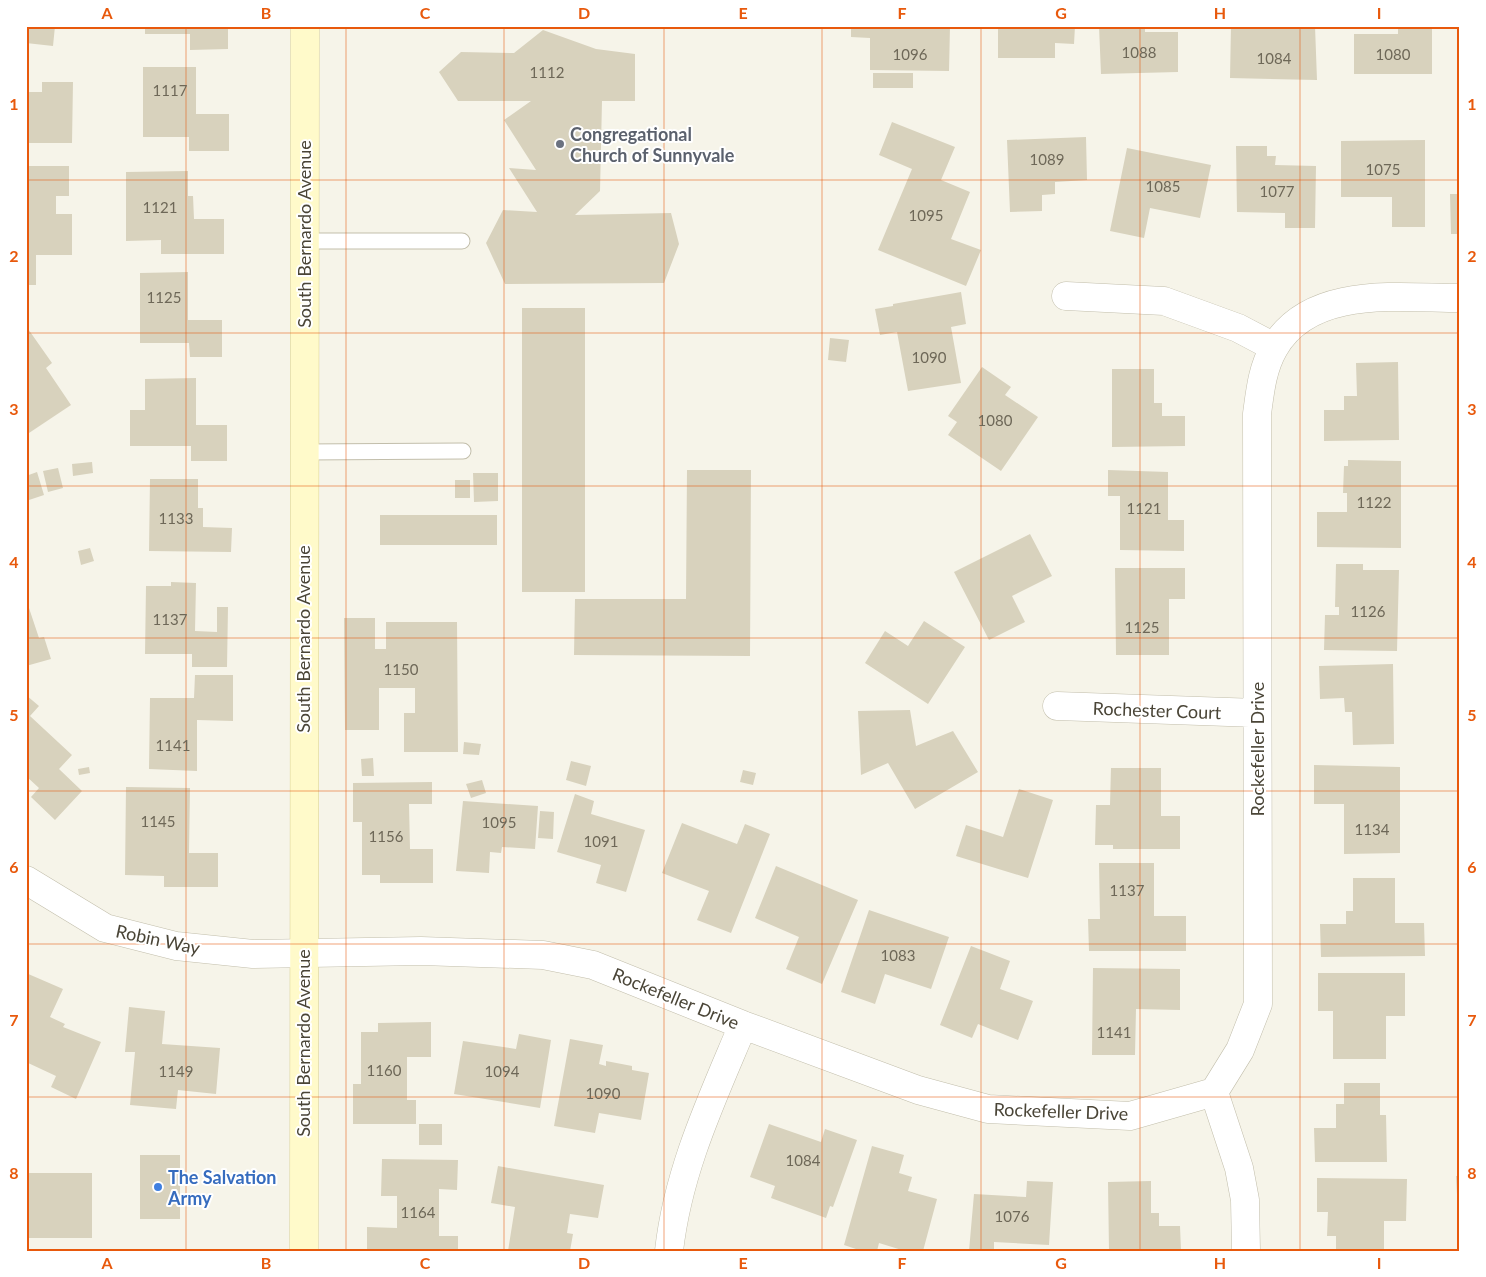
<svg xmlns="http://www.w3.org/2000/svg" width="1486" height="1277" font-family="Lato,sans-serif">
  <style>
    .building { fill: #d8d2bd }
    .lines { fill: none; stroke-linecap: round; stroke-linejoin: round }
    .lane-casing { stroke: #c2beab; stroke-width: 17 }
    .street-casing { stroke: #c2beab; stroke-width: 29 }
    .secondary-casing { stroke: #d9d196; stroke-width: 29 }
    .lane { stroke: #fff; stroke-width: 15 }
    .street { stroke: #fff; stroke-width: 28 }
    .secondary { stroke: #fffaca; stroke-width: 28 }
    .grid { fill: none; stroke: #e8590c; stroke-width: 1; stroke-opacity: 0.55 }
    .worship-dot { fill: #6b7280; stroke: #fff; stroke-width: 2 }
    .shop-dot { fill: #3f7fe0; stroke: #fff; stroke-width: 2 }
    .labels { text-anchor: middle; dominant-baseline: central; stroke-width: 4; stroke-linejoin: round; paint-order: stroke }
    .number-label { font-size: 15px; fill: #6e6858 }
    .worship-label { font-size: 18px; font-weight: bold; fill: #5b616d; stroke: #fff; text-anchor: start }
    .street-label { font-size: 18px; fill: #4a4537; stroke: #fff }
    .shop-label { font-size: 18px; font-weight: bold; fill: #366cbe; stroke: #fff; text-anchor: start }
    .neatline { fill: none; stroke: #e8590c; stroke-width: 2 }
    .grid-label { font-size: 16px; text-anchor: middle; font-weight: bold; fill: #e8590c }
  </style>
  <rect width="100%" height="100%" fill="#f6f4e9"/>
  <path class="building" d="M 26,26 L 55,26 L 53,46 L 26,43 Z
    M 145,26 L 228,26 L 228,49 L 190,50 L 190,34 L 145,34 Z
    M 851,26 L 950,26 L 949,71 L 870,70 L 870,38 L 851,37 Z
    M 998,26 L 1075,26 L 1074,44 L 1055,43 L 1055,58 L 998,58 Z
    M 1099,26 L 1145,26 L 1145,32 L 1178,32 L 1178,72 L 1101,74 Z
    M 1231,26 L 1315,26 L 1317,80 L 1230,78 Z
    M 1398,26 L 1432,26 L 1432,74 L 1354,74 L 1354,34 L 1398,34 Z
    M 1458,26 L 1460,26 L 1460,88 L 1458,88 Z
    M 543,30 L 596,49 L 635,54 L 635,101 L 602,101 L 600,191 L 575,215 L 671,213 L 679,244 L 664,283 L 505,284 L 486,243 L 503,210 L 537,212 L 509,168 L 536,170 L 504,120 L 531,101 L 458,101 L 439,72 L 461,52 L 514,53 Z
    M 143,67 L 196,67 L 196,114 L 229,114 L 229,151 L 189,151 L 189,137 L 143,137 Z
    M 873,73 L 913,73 L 913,88 L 873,88 Z
    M 42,82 L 73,82 L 72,143 L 26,143 L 26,92 L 42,92 Z
    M 892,122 L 955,147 L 941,180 L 970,192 L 951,239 L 981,250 L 966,286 L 878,250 L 912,169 L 879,155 Z
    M 1086,137 L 1087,180 L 1055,182 L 1055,194 L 1042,195 L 1042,211 L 1010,212 L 1007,140 Z
    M 1425,140 L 1425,227 L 1392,227 L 1392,197 L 1341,197 L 1341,141 Z
    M 1236,146 L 1267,146 L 1267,156 L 1276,156 L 1275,165 L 1316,166 L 1315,228 L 1285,228 L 1285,213 L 1237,212 Z
    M 1127,148 L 1211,165 L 1200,218 L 1150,208 L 1144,238 L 1110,231 Z
    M 26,166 L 69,166 L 69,196 L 56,196 L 56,214 L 72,214 L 72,255 L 36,255 L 36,285 L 26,285 Z
    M 188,171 L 188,196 L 193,196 L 194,219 L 224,219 L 224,254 L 161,254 L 161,240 L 126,241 L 126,172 Z
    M 1450,194 L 1460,194 L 1460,234 L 1451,234 Z
    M 188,272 L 188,320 L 222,320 L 222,357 L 190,357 L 189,343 L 140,343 L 140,273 Z
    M 961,292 L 966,324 L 951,327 L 961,383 L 908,391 L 897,332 L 880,335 L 875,309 L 893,306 L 893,304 Z
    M 522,308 L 585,308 L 585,592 L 522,592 Z
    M 26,326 L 52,363 L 46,368 L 71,405 L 29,433 L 26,429 Z
    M 830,338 L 849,340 L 846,362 L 828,360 Z
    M 1398,362 L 1399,440 L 1324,441 L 1324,410 L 1344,410 L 1344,396 L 1357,396 L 1356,363 Z
    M 982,367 L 1011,387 L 1005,395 L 1038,417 L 1001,471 L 948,435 L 957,422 L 948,416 Z
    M 1112,369 L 1154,369 L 1154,403 L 1162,403 L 1162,416 L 1185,416 L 1185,446 L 1112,447 Z
    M 196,378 L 196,425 L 227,425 L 227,461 L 191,461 L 191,446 L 130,446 L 130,410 L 145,410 L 145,379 Z
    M 1348,460 L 1401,461 L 1401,548 L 1317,547 L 1317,512 L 1347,512 L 1347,493 L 1343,493 L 1344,466 L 1348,466 Z
    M 92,462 L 93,473 L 73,476 L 72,464 Z
    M 58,468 L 63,488 L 48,492 L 43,471 Z
    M 687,470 L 751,470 L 750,656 L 574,655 L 575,599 L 686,599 Z
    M 1108,470 L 1168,472 L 1168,520 L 1184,520 L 1184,551 L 1120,550 L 1120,496 L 1108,496 Z
    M 37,472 L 44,495 L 26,501 L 26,476 Z
    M 473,473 L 498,473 L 498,501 L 474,502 Z
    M 150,479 L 198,479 L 198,508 L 203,508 L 203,527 L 232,528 L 231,552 L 149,551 Z
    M 455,480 L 470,480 L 470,498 L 455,498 Z
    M 380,515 L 497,515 L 497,545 L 380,545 Z
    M 1458,530 L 1460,530 L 1460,551 L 1457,551 Z
    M 1030,534 L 1052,576 L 1012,596 L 1025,622 L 989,640 L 954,572 Z
    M 90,548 L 94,561 L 81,565 L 78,551 Z
    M 1336,564 L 1363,564 L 1363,570 L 1399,570 L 1397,651 L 1324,650 L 1325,615 L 1339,615 L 1339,607 L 1335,607 Z
    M 1115,568 L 1185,568 L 1185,599 L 1169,599 L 1169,655 L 1116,655 Z
    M 171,582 L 196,583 L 195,631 L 217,632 L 217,607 L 228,607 L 227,667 L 192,667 L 192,654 L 145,654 L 146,586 L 171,586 Z
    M 29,608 L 39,638 L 44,637 L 51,659 L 26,666 L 26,609 Z
    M 344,618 L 375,618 L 375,649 L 386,649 L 386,622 L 457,622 L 458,752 L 404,752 L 404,713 L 415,713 L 415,688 L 379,688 L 379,730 L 345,730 Z
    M 924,621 L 965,647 L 928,704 L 865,663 L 885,631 L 908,646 Z
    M 1393,664 L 1394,744 L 1353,745 L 1352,712 L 1345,712 L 1344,698 L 1320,699 L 1319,666 Z
    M 195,675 L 233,675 L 233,721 L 197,720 L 197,771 L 149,769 L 150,698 L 194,698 Z
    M 26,695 L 39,706 L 30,716 L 72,755 L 59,769 L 82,791 L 55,820 L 31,797 L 39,788 L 26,776 Z
    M 910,710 L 916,746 L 953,731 L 978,772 L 915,809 L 888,763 L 861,775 L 858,711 Z
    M 464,742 L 481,744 L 479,755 L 463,754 Z
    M 373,758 L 374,776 L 362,776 L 361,759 Z
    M 571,761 L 591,766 L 586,786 L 566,780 Z
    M 1314,765 L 1400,767 L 1400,853 L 1344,854 L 1344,804 L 1314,804 Z
    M 89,767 L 90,773 L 79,775 L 78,769 Z
    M 1111,768 L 1161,768 L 1161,816 L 1180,816 L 1180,849 L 1113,849 L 1113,845 L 1095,845 L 1096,805 L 1110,805 Z
    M 743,770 L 756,773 L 753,785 L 740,782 Z
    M 482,780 L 486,793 L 471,798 L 466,784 Z
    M 432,782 L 432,804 L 409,804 L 410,849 L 433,849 L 433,883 L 380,883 L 380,875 L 362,875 L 362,822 L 353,822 L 353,783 Z
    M 126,787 L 190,788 L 189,853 L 218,853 L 218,887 L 164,887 L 164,876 L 125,875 Z
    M 1019,789 L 1053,800 L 1028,878 L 956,856 L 966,825 L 1003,837 Z
    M 575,794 L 594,801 L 591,814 L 645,830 L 626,892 L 596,883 L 601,865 L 557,852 Z
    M 463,801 L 538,806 L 535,849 L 502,847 L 501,853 L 490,852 L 489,873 L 456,871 Z
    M 540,811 L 554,812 L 553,839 L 538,838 Z
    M 682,823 L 737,844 L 745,824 L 770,834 L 731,933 L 697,920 L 709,891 L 662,873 Z
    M 1099,863 L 1154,863 L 1154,916 L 1186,916 L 1186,951 L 1089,951 L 1088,919 L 1100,919 Z
    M 776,866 L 858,900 L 822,984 L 786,969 L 799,937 L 755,918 Z
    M 1353,878 L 1395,878 L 1395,923 L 1424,923 L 1425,956 L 1321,957 L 1320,924 L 1346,924 L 1346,911 L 1353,911 Z
    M 869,910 L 949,937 L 931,989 L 885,974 L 875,1004 L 841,992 Z
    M 971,946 L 1010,961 L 1000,989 L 1033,1001 L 1018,1040 L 978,1024 L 972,1038 L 940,1025 Z
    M 1457,949 L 1460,949 L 1460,982 L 1458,982 Z
    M 1093,968 L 1180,969 L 1180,1010 L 1136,1009 L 1135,1055 L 1092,1055 Z
    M 26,973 L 63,989 L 50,1017 L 65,1024 L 63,1027 L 101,1042 L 76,1099 L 51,1087 L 56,1076 L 26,1062 Z
    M 1318,973 L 1405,973 L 1405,1016 L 1386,1016 L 1386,1059 L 1333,1059 L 1333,1011 L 1318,1011 Z
    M 129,1007 L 165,1011 L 162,1044 L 220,1048 L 216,1094 L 178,1090 L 176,1109 L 130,1105 L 135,1052 L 125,1052 Z
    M 431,1022 L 431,1057 L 407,1057 L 407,1100 L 416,1100 L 416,1124 L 353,1124 L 353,1084 L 361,1084 L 361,1032 L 378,1032 L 378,1023 Z
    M 519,1034 L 551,1040 L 540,1108 L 454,1094 L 463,1041 L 516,1049 Z
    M 570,1039 L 603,1045 L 599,1064 L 606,1066 L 606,1061 L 632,1066 L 632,1070 L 649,1073 L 641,1120 L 599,1113 L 595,1133 L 554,1126 Z
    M 1344,1083 L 1380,1083 L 1380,1115 L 1386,1115 L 1387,1162 L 1315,1162 L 1314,1128 L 1336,1128 L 1336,1104 L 1344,1104 Z
    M 419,1124 L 442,1124 L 442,1145 L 419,1145 Z
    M 769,1124 L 821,1142 L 825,1129 L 857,1140 L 833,1207 L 830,1206 L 826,1218 L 771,1198 L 775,1186 L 750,1177 Z
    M 872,1146 L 904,1155 L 899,1173 L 912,1177 L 908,1191 L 937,1199 L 923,1251 L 905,1251 L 879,1243 L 877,1251 L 862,1251 L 844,1245 Z
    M 140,1155 L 180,1155 L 180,1219 L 140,1219 Z
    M 382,1159 L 458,1160 L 457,1190 L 439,1189 L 439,1236 L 458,1236 L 458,1251 L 367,1251 L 367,1227 L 397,1228 L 397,1196 L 381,1196 Z
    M 498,1166 L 604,1185 L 598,1218 L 570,1214 L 567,1233 L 573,1234 L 570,1251 L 508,1251 L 515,1207 L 491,1203 Z
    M 26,1173 L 92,1173 L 92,1238 L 26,1238 Z
    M 1456,1176 L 1460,1176 L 1460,1213 L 1458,1213 Z
    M 1317,1178 L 1407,1179 L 1406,1221 L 1384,1221 L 1384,1251 L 1336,1251 L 1336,1236 L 1327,1236 L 1328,1212 L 1317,1212 Z
    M 1027,1181 L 1053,1182 L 1049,1245 L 994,1242 L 994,1251 L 969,1251 L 974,1194 L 1026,1197 Z
    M 1151,1181 L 1151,1213 L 1159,1213 L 1159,1226 L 1180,1226 L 1181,1251 L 1109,1251 L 1108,1182 Z"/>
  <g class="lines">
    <g class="lane-casing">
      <path id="lane" d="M 304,241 L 462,241
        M 304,452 L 463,451"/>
    </g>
    <g class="street-casing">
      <path id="street" d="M 1066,296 L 1164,301 L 1238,328 L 1274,347
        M 1057,706 L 1257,713
        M 26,880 L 105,928 L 176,946 L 253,954 L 421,951 L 543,955 L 593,965 L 743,1025 L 918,1090 L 988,1109 L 1130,1116 L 1214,1092 L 1240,1050 L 1258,1004 L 1257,414 C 1260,392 1262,369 1274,348 C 1310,285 1399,298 1460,298
        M 1214,1092 L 1239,1168 L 1245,1200 L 1246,1251
        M 669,1251 C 678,1170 712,1099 743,1025"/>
    </g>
    <g class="secondary-casing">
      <path id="secondary" d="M 304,1251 L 305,26"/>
    </g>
    <use href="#lane" class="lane"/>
    <use href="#street" class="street"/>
    <use href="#secondary" class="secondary"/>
  </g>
  <path class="grid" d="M 186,26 L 186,1251M 346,26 L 346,1251M 504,26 L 504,1251M 664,26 L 664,1251M 822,26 L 822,1251M 981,26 L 981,1251M 1140,26 L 1140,1251M 1300,26 L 1300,1251M 26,180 L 1460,180M 26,333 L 1460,333M 26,486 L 1460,486M 26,638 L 1460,638M 26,791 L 1460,791M 26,944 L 1460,944M 26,1097 L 1460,1097"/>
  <circle class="worship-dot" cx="560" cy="144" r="5"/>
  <circle class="shop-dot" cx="158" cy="1187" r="5"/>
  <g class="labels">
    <g class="number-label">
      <text x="1139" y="52">1088</text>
      <text x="910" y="54">1096</text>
      <text x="1393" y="54">1080</text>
      <text x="1274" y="58">1084</text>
      <text x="547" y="72">1112</text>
      <text x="170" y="90">1117</text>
      <text x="1047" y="159">1089</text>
      <text x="1383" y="169">1075</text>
      <text x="1163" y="186">1085</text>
      <text x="1277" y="191">1077</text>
      <text x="160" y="207">1121</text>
      <text x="926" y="215">1095</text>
      <text x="164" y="297">1125</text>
      <text x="929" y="357">1090</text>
      <text x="995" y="420">1080</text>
      <text x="1374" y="502">1122</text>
      <text x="1144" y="508">1121</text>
      <text x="176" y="518">1133</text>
      <text x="1368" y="611">1126</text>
      <text x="170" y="619">1137</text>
      <text x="1142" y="627">1125</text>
      <text x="401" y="669">1150</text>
      <text x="173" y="745">1141</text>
      <text x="158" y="821">1145</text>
      <text x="499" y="822">1095</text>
      <text x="1372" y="829">1134</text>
      <text x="386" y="836">1156</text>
      <text x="601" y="841">1091</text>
      <text x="1127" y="890">1137</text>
      <text x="898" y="955">1083</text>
      <text x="1114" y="1032">1141</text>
      <text x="384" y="1070">1160</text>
      <text x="176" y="1071">1149</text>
      <text x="502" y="1071">1094</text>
      <text x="603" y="1093">1090</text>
      <text x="803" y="1160">1084</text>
      <text x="418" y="1212">1164</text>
      <text x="1012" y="1216">1076</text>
    </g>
    <g class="worship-label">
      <text x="570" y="134">Congregational<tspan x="570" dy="21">Church of Sunnyvale</tspan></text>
    </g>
    <g class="street-label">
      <text transform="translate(304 234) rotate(-90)">South Bernardo Avenue</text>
      <text transform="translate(303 639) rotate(-90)">South Bernardo Avenue</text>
      <text transform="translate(1157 710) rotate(2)">Rochester Court</text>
      <text transform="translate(1257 749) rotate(-90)">Rockefeller Drive</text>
      <text transform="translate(158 939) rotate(12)">Robin Way</text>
      <text transform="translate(676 998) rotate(22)">Rockefeller Drive</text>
      <text transform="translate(303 1043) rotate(-90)">South Bernardo Avenue</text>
      <text transform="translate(1061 1111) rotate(2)">Rockefeller Drive</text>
    </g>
    <g class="shop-label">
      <text x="168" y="1177">The Salvation<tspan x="168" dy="21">Army</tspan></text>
    </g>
  </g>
  <rect width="1486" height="1277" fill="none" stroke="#ffffff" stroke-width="55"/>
  <rect x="28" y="28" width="1430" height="1222" class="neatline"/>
  <g class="grid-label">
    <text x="107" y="19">A</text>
    <text x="266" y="19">B</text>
    <text x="425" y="19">C</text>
    <text x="584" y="19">D</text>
    <text x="743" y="19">E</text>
    <text x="902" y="19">F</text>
    <text x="1061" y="19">G</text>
    <text x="1220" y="19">H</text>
    <text x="1379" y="19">I</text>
    <text x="14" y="110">1</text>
    <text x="1472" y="110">1</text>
    <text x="14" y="262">2</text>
    <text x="1472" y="262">2</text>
    <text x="14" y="415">3</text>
    <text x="1472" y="415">3</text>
    <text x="14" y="568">4</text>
    <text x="1472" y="568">4</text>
    <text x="14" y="721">5</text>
    <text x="1472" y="721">5</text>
    <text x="14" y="873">6</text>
    <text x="1472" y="873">6</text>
    <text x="14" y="1026">7</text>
    <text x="1472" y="1026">7</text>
    <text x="14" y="1179">8</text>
    <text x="1472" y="1179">8</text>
    <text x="107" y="1269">A</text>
    <text x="266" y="1269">B</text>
    <text x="425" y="1269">C</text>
    <text x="584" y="1269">D</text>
    <text x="743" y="1269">E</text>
    <text x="902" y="1269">F</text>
    <text x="1061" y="1269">G</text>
    <text x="1220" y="1269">H</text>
    <text x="1379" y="1269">I</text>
  </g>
</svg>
